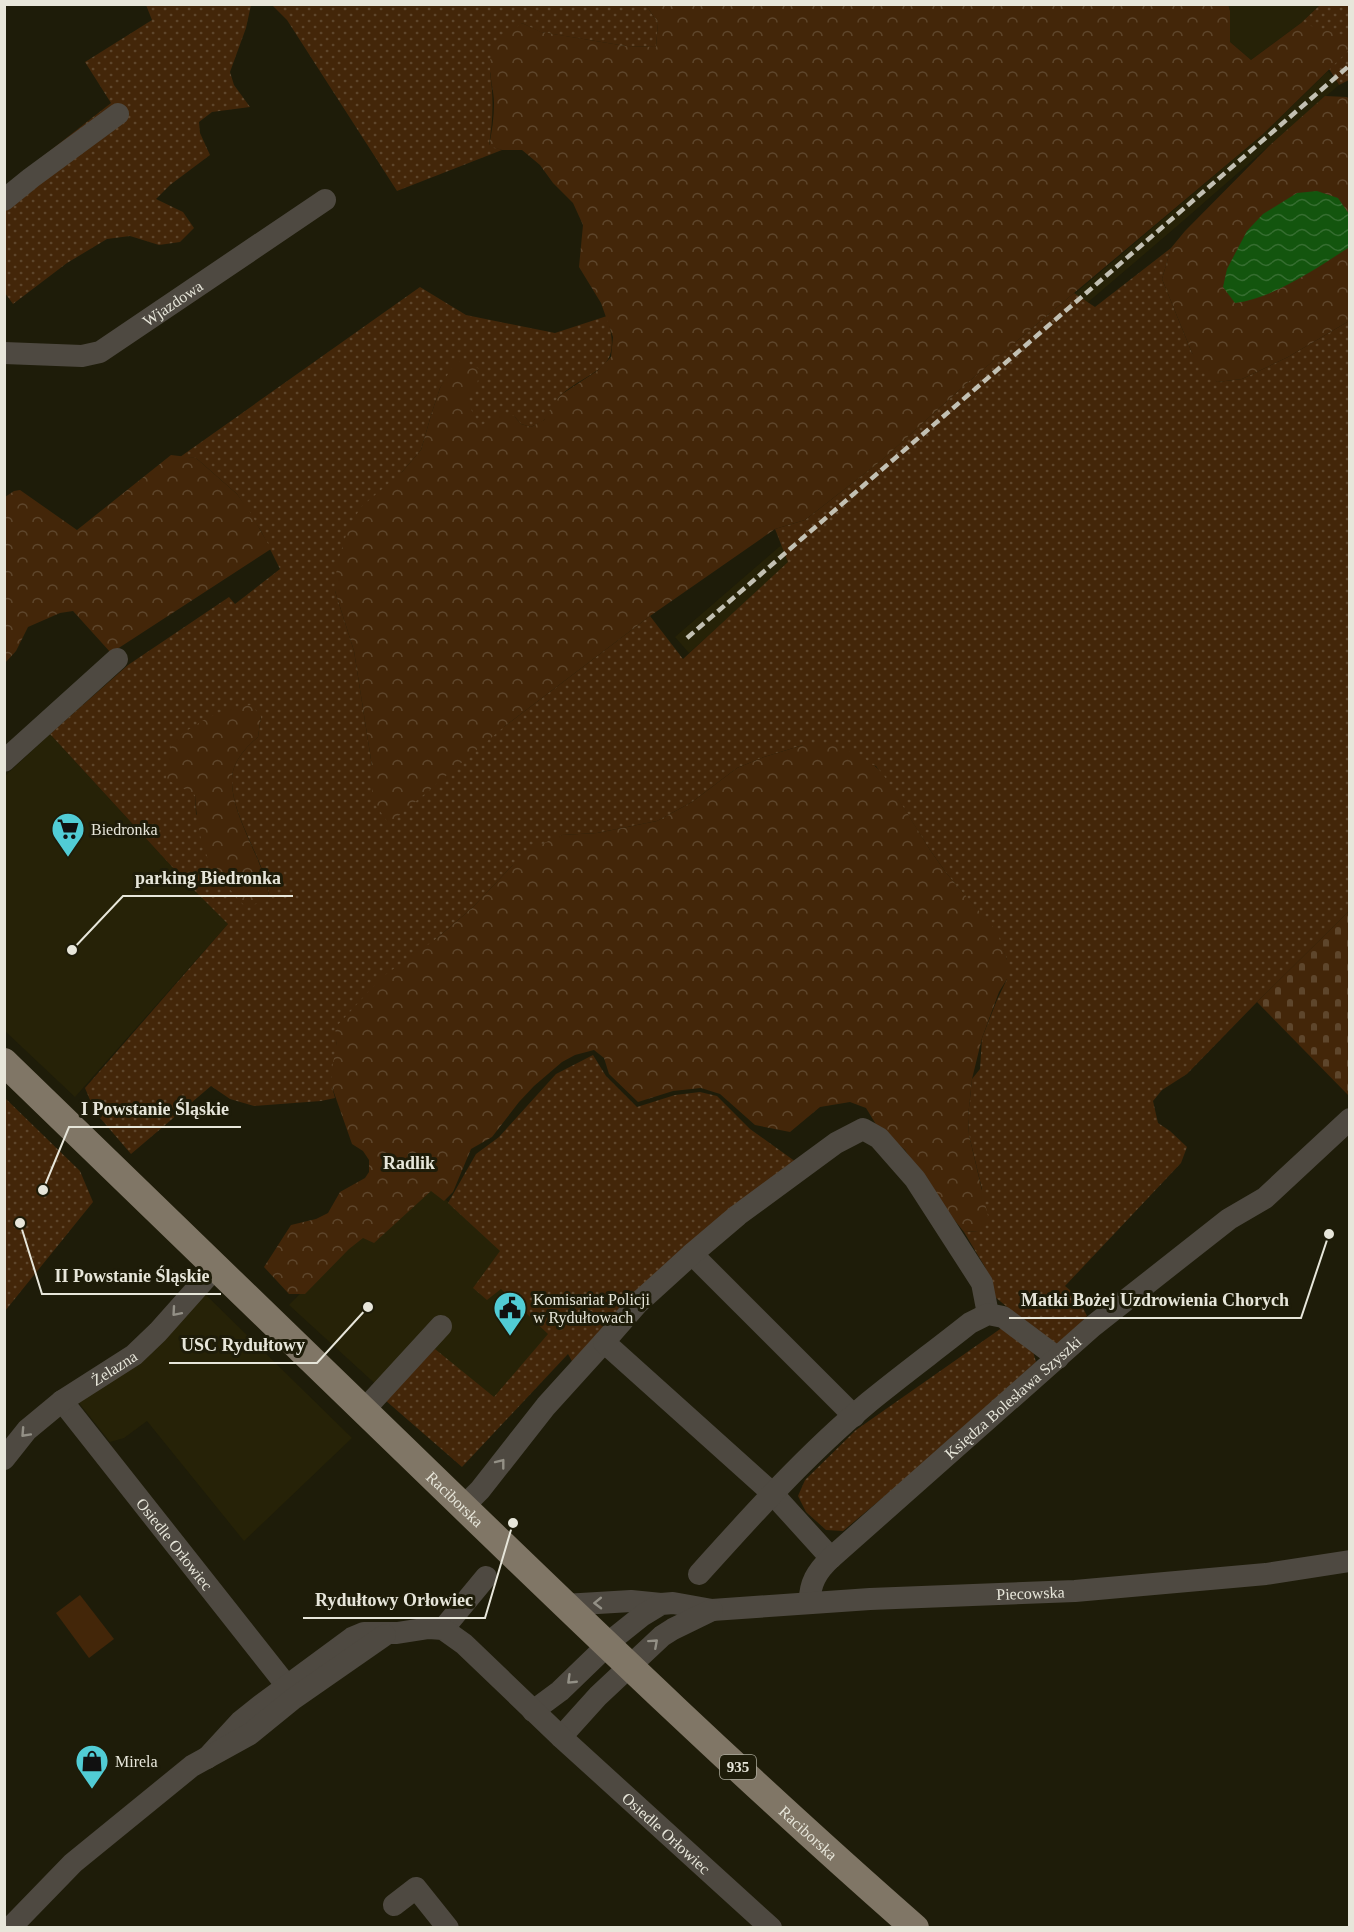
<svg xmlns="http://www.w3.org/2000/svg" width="1354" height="1932" font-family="Georgia,serif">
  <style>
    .built { fill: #262207 }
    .grass { fill: url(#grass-dots); fill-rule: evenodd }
    .forest { fill: url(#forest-crowns) }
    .cemetery { fill: url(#cemetery-stones) }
    .garden { fill: #432609 }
    .water { fill: url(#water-waves) }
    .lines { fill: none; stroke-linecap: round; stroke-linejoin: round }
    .minor { stroke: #4e4941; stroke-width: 22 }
    .major { stroke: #807666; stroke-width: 28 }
    .rail { stroke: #c2c0b3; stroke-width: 4.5; stroke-dasharray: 9 4.5; stroke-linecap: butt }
    .oneway { stroke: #939086 }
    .labels { text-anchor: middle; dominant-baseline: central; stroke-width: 6; stroke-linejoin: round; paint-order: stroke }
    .shield { fill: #1e1c09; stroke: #aba99b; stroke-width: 1.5 }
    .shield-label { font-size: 15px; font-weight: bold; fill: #e7e6da }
    .street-label { font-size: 16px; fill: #e7e6da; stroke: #1e1c09 }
    .poi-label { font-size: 16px; fill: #e7e6da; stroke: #1e1c09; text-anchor: start }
    .neighbourhood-label { font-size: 18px; font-weight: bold; fill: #e7e6da; stroke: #1e1c09 }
    .leader { fill: none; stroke: #e7e6da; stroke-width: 2 }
    .callout-dot { fill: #e7e6da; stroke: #1e1c09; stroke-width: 2 }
    .callout-label { font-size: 18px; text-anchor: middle; font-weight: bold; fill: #e7e6da; stroke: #1e1c09; stroke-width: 6; stroke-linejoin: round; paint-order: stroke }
  </style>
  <defs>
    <pattern id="grass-dots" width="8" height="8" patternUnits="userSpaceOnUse" patternTransform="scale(1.5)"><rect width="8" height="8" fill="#432609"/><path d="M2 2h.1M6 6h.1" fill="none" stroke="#5e462c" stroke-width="1.8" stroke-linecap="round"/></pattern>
    <pattern id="forest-crowns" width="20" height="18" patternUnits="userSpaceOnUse" patternTransform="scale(1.5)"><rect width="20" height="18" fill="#432609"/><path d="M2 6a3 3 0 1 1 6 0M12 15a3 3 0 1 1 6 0" fill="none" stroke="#5e462c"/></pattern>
    <pattern id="cemetery-stones" width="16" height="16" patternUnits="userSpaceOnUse" patternTransform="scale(1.5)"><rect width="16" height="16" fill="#432609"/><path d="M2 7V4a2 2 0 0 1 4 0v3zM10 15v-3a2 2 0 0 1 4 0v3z" fill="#5e462c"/></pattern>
    <pattern id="water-waves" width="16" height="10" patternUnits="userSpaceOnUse" patternTransform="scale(1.5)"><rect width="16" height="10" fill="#13550e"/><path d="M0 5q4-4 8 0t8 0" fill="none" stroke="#356d30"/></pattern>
  </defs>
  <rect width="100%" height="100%" fill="#1e1c09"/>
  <path class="built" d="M 1228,5 L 1320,5 L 1301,23 L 1251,60 L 1230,42 L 1230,11 Z
    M 1328,71 L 1339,85 L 1176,227 L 928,439 L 689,653 L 675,637 L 933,414 L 1262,135 Z
    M 50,734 L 186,882 L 228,924 L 75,1097 L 5,1031 L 5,776 Z
    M 429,1187 L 437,1192 L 504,1251 L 487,1295 L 507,1286 L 554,1334 L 492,1404 L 393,1400 L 289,1305 L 356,1237 Z
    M 205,1294 L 352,1438 L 244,1541 L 147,1421 L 124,1438 L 110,1442 L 79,1403 Z"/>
  <path class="grass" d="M 146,5 L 251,5 L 246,28 L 230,72 L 234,85 L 250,107 L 212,112 L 199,122 L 200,133 L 210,155 L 170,185 L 156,199 L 183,212 L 194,228 L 180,242 L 159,245 L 130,236 L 107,239 L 67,263 L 13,304 L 5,293 L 5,186 L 111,103 L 85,62 L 152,20 Z
    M 272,5 L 646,5 L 658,23 L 656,47 L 626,46 L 540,32 L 522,23 L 490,73 C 494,98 493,120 489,145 L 502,150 L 397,191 L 287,20 Z
    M 1320,5 L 1349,5 L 1349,80 L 1339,85 L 1301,23 Z
    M 1171,248 L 1162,279 L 1192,353 L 1217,382 L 1242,379 L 1288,357 L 1349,321 L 1349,911 L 1257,1002 L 1187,1074 L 1162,1090 L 1153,1101 L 1158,1123 L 1170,1131 L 1187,1147 L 1181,1163 L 1065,1286 L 1077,1296 L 1087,1316 L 1057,1348 L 995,1297 L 985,1267 L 964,1232 L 978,1231 L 982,1189 L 969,1135 L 968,1117 L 972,1079 L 980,1069 L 982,1038 L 997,1000 L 1007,979 L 1007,960 L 996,932 L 947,874 L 930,850 L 891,788 L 876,766 L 803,745 L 764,757 L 737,768 L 692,802 L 657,821 L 597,833 L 562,835 L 512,866 L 472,908 L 436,939 L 337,1040 L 332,1087 L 335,1098 L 321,1101 L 254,1106 L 230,1099 L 211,1086 L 131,1154 L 95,1112 L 85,1088 L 228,924 L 186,882 L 50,734 L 128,665 L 229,597 L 235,604 L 280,569 L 261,531 L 237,494 L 196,458 L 180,457 L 420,287 L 466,315 L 555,333 L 607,316 C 623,371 597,366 562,394 C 553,401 551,414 543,421 C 540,423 534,425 531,427 L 521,424 L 514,416 L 480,427 L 464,398 L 448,376 L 440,388 L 432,412 L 421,450 L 402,472 L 335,591 L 354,651 L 372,766 L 372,800 L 505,726 L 650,616 L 683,659 L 788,562 L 775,529 L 805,520 L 882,460 L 967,383 L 1074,293 L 1095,307 ZM 261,716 L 258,737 C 246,747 232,762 232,779 C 231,817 265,859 269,897 L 196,814 L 195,795 Z
    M 593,1055 L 606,1076 L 637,1107 L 675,1095 L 700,1092 L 717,1096 L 750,1129 L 796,1162 L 573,1363 L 568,1354 L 462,1467 L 385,1400 L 435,1349 L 494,1397 L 548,1334 L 501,1289 L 487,1300 L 473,1288 L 500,1251 L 448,1203 L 476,1154 L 499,1137 L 556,1074 Z
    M 5,1098 L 80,1171 L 93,1202 L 5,1311 Z
    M 1003,1327 L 1032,1348 L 1036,1362 L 929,1459 L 843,1531 L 826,1530 L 806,1512 L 798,1496 L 805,1480 L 856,1430 Z"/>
  <path class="forest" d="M 1228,4 L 1230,11 L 1230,42 L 1251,60 L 1301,23 L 1349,37 L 1349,50 L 1262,135 L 967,383 L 882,460 L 805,520 L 775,529 L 650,616 L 505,726 L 389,824 L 372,800 L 372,766 L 354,651 L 335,591 L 337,564 L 348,529 L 361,507 L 402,472 L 421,450 L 432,412 L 440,388 L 456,360 L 480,369 L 476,390 L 465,398 L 480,426 L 502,414 L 514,416 L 521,424 L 531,427 L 544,420 L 555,401 L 562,394 L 597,371 L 611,357 L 613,337 L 601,303 L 579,267 L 583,225 L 573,203 L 553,183 L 540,165 L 522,150 L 502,150 L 489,146 C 492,131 494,118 494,103 C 494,85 483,60 497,44 C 503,36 514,29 522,23 L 541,32 L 626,46 L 656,47 L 658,23 L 646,5 Z
    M 1325,96 L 1347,97 L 1350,100 L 1349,321 L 1288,357 L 1242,379 L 1217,382 L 1203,371 L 1192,353 L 1162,279 L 1171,248 L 1185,231 L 1269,146 Z
    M 171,455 L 196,458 L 237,494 L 250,512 L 271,549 L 111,653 L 73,611 L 60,613 L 28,627 L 16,651 L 5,663 L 5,497 L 14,491 L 20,490 L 77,530 Z
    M 251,705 L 261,716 L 258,737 C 246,747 232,762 232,779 C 231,817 264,859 269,897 L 247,908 C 208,866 199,853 195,795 L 166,779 L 171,743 C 194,724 221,707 251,705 Z
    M 824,743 C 848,750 866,755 883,774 L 930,850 L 947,874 L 997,932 L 1007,960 L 1007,979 L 999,992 L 982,1038 L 972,1079 L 968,1117 L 969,1135 L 988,1216 L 978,1231 L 964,1232 L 928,1187 L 905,1150 L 877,1126 L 866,1108 L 850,1102 L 820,1107 L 790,1132 L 755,1125 L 720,1094 L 701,1088 L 673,1091 L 638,1102 L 609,1074 L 604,1058 L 594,1050 L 575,1055 L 562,1062 L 534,1086 L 519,1102 L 492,1137 L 471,1149 L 453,1192 L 444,1201 L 431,1191 L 374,1243 L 363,1238 L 349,1249 L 305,1294 L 289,1294 L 264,1267 L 291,1225 L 316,1219 L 328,1213 L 340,1192 L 365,1178 L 369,1172 L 369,1160 L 363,1151 L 352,1144 L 332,1087 L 332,1069 L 337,1040 L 335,1028 L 382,977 L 436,939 L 472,908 L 512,866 L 533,848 L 562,835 L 597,833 L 657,821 L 692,802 L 737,768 L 764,757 L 803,745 Z"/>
  <path class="cemetery" d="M 1349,911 L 1349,1096 L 1257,1002 Z"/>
  <path class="garden" d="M 80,1595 L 114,1639 L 89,1658 L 56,1613 Z"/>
  <path class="water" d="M 1317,191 L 1338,198 L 1349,214 L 1348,248 C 1315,269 1274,298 1235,303 L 1223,287 L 1227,269 L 1238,248 L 1247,231 L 1263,214 L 1297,193 Z"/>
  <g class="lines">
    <g class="minor">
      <path d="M 4,200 L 31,178 L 118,114"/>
      <path id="s1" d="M 4,353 L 82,356 L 100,352 L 325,200"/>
      <path d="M 4,761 L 117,659"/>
      <path d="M 692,1254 L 854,1416"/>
      <path id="s2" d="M 62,1401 L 287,1686 L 293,1698"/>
      <path d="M 363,1411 L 441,1326"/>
      <path id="s3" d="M 4,1459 L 27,1430 L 62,1401 L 134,1355 L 158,1332 L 215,1268"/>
      <path d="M 463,1507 L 480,1490 L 546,1406 L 604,1342"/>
      <path d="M 831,1558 L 772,1493 L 604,1342 L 638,1303 L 692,1254 L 738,1215 L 836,1143 L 863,1129 L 879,1138 L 915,1179 L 982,1283 L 988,1314"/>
      <path d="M 699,1574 C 753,1514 807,1454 869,1402 C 902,1375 936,1350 970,1323 L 988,1314 L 1003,1317 L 1058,1358"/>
      <path id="s4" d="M 810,1603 C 809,1584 817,1571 831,1558 L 1093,1326 L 1229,1219 L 1265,1198 L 1350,1119"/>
      <path d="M 564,1605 L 631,1601 L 661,1604"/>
      <path d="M 443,1629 L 486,1577"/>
      <path id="s5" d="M 533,1711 L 560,1691 L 618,1635 L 643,1615 L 661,1604 L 673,1603 L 712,1610 L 870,1599 L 1075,1591 L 1266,1574 L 1350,1561"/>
      <path d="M 561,1737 L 598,1696 L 662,1636 L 673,1629 L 712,1610"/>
      <path id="s6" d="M 207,1758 L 241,1721 L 261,1705 L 352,1638 L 364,1633 L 397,1633 L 429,1628 L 443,1629 L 464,1644 L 561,1737 L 771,1928"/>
      <path d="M 394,1905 L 416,1888 L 448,1928"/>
      <path d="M 10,1928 L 73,1863 L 192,1766 L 250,1734 L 293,1699 L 385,1635"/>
    </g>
    <path class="major" id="s7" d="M 4,1062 C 150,1205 297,1347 444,1488 C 598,1637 753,1786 915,1928"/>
    <path class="rail" d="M 687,638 L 1350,65"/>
  </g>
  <defs><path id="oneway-chevron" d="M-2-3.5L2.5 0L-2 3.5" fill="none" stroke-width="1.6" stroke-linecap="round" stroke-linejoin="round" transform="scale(1.5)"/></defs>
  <g class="oneway">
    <use href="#oneway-chevron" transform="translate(176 1312) rotate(131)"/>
    <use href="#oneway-chevron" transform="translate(25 1433) rotate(133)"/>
    <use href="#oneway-chevron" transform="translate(501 1463) rotate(-52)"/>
    <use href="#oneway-chevron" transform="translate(598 1603) rotate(179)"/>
    <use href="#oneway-chevron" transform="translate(654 1643) rotate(-42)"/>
    <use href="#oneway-chevron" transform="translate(571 1680) rotate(136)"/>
  </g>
  <defs>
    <g id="supermarket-pin" transform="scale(1.725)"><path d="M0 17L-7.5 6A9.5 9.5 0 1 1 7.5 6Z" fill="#51ccd5" stroke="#1e1c09"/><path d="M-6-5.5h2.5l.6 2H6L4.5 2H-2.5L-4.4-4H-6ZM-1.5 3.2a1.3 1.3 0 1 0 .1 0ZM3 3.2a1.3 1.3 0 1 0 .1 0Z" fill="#111"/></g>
    <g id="civic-pin" transform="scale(1.725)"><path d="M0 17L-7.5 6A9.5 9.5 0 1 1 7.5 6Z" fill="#51ccd5" stroke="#1e1c09"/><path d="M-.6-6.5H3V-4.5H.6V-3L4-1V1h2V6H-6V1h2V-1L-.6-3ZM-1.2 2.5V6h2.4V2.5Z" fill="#111"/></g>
    <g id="shop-pin" transform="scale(1.725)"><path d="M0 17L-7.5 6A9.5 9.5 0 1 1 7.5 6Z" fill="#51ccd5" stroke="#1e1c09"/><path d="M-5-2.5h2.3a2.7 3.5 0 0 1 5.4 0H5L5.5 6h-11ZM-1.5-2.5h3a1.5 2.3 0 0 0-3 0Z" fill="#111"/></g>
  </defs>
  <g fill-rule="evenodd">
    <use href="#supermarket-pin" x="68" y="829"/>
    <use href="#civic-pin" x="510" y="1308"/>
    <use href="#shop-pin" x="92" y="1761"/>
  </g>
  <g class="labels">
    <rect class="shield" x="720" y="1755" width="36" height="24" rx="4.5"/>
    <g class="shield-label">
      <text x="738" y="1767">935</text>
    </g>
    <g class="street-label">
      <text stroke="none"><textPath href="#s1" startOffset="184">Wjazdowa</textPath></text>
      <text stroke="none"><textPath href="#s3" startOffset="144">Żelazna</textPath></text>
      <text stroke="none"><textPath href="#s4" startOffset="294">Księdza Bolesława Szyszki</textPath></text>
      <text stroke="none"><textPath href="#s7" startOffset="628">Raciborska</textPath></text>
      <text stroke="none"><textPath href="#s2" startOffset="182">Osiedle Orłowiec</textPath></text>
      <text stroke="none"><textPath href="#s5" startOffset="538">Piecowska</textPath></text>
      <text stroke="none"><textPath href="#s6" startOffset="584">Osiedle Orłowiec</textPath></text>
      <text stroke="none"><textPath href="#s7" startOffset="1114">Raciborska</textPath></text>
    </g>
    <g class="poi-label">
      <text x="91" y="829">Biedronka</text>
      <text x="533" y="1299">Komisariat Policji<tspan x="533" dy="18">w Rydułtowach</tspan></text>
      <text x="115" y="1761">Mirela</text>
    </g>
    <g class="neighbourhood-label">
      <text x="409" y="1163">Radlik</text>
    </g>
  </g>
  <path class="leader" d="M72 950L123 896H293M43 1190L69 1127H241M20 1223L42 1294H221M1329 1234L1301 1318H1009M368 1307L317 1363H169M513 1523L485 1618H303"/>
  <g class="callout-dot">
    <circle cx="72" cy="950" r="6"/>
    <circle cx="43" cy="1190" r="6"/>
    <circle cx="20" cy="1223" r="6"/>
    <circle cx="1329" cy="1234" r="6"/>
    <circle cx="368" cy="1307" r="6"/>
    <circle cx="513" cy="1523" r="6"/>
  </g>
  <g class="callout-label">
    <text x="208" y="884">parking Biedronka</text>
    <text x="155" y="1115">I Powstanie Śląskie</text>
    <text x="132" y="1282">II Powstanie Śląskie</text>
    <text x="1155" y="1306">Matki Bożej Uzdrowienia Chorych</text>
    <text x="243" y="1351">USC Rydułtowy</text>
    <text x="394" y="1606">Rydułtowy Orłowiec</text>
  </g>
  <rect width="1354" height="1932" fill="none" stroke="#e7e6da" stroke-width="12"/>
</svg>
